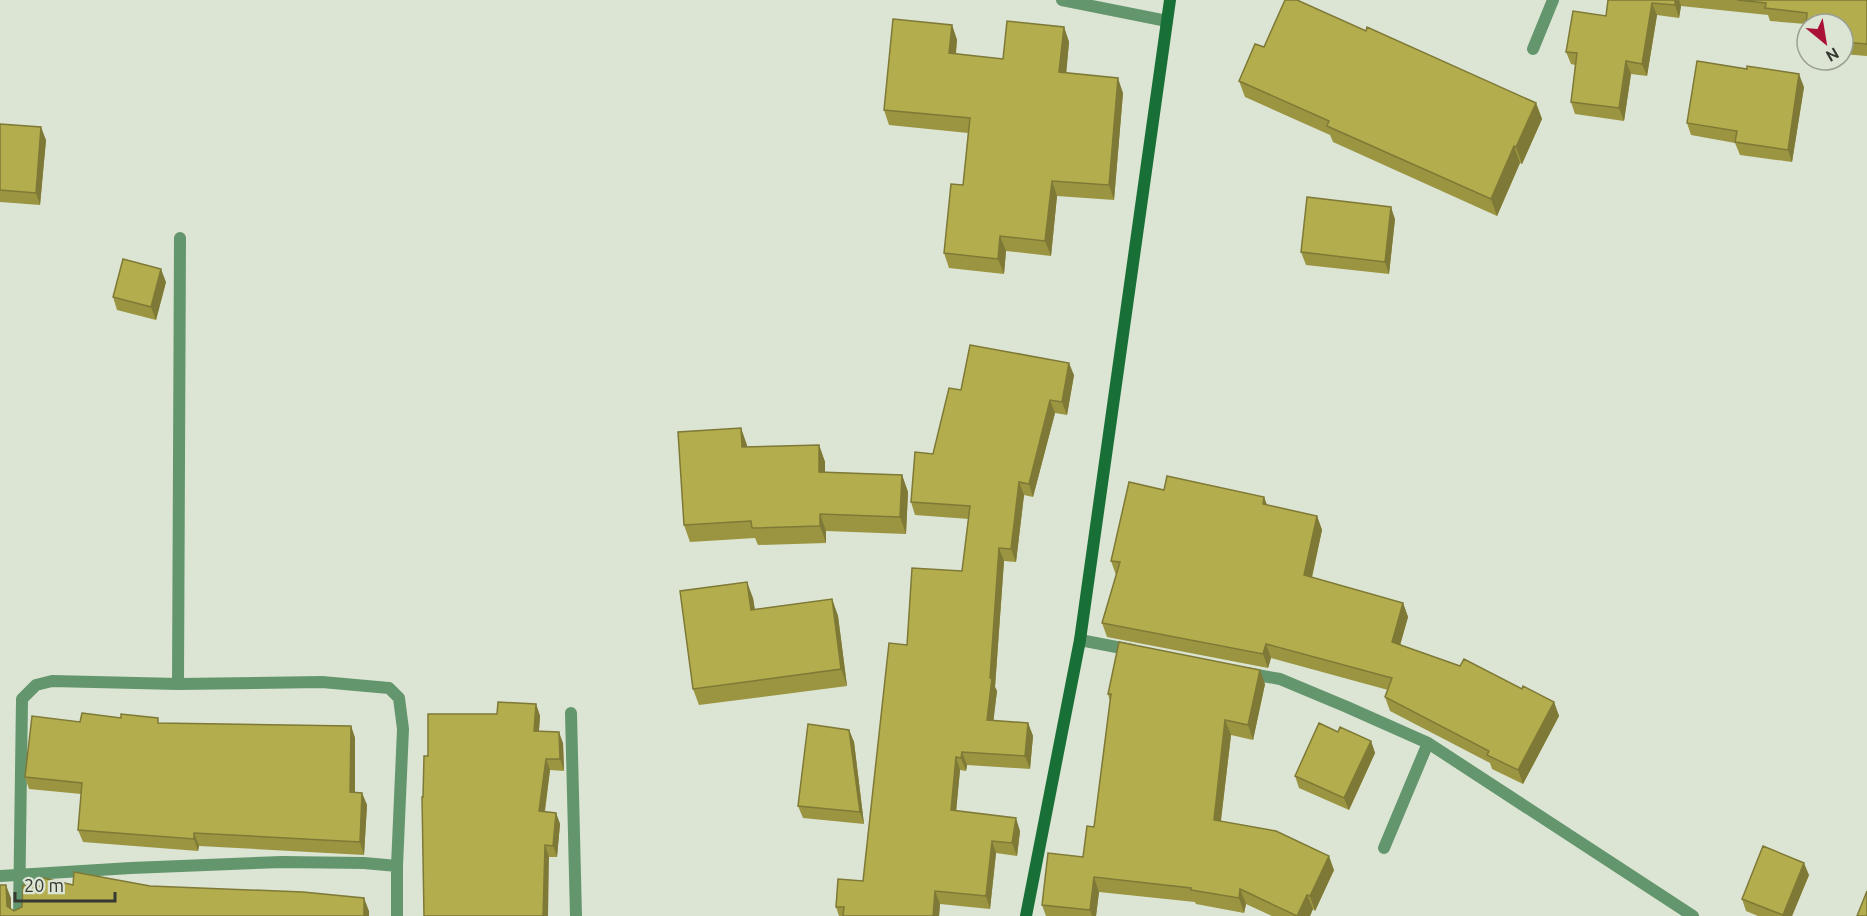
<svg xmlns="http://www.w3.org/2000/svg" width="1867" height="916" font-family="Ubuntu,sans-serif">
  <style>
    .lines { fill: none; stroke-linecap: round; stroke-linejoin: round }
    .street { stroke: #64966e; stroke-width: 12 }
    .secondary { stroke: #197036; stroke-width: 12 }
    .wall { fill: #9b9542 }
    .shaded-wall { fill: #7e7936 }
    .building { fill: #b4ad4d; stroke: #7e7936; stroke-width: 1.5 }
  </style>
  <rect width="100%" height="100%" fill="#dce5d3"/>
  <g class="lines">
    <path class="street" d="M 1062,0 L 1167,21
      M 1533,49 L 1553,0
      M 1080,640 L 1132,650
      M 1246,673 L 1280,679 L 1347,707 L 1428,743 L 1693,916
      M 178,684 L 180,238
      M 571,713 L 576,916
      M 1384,848 L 1428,743
      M 0,876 L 131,868 L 282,862 L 364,863 L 397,866 L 397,916
      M 19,916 L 22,699 L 36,685 L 52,681 L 178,684 L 322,682 L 389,688 L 399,698 L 403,729 L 397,866"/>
    <path class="secondary" d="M 1026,916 L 1080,640 L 1170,0"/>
  </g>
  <path class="wall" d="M 1608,0 L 1867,0 L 1867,56 L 1843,54 L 1843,24 L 1807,24 L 1807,43 L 1805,38 L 1806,24 L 1770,21 L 1768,15 L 1681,6 L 1679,18 L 1657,15 L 1647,76 L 1631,74 L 1624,121 L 1575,114 L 1571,102 L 1575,65 L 1571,64 L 1566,52 L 1606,16 Z
    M 952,25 L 957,40 L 956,54 L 1003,59 L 1064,27 L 1069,42 L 1066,73 L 1123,93 L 1114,200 L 1057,196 L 1051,256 L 1006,251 L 1004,274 L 949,268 L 944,253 L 963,185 L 968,133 L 889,125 L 884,110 Z
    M 1366,31 L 1536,103 L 1542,119 L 1522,164 L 1520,163 L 1497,216 L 1333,142 L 1330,135 L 1245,97 L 1239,81 L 1264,47 Z
    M 1804,87 L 1792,162 L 1740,155 L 1735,143 L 1691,135 L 1687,123 Z
    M 0,124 L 46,140 L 40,205 L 0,202 Z
    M 1395,219 L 1389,274 L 1306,265 L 1301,252 Z
    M 166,282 L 156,320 L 117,310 L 113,297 Z
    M 1074,375 L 1067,415 L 1055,413 L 1033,497 L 1024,495 L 1016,562 L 1004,561 L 995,687 L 997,691 L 993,721 L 1028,723 L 1033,736 L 1030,769 L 967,765 L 966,771 L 960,770 L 956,811 L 1020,831 L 1017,856 L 996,853 L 990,909 L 940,904 L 939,916 L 839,916 L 836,907 L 863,881 L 907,645 L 962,571 L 969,519 L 915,515 L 911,502 L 933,454 L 961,390 Z
    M 741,428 L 747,447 L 819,445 L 825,462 L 825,472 L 902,475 L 908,492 L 906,534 L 826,531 L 826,543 L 758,545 L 755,538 L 690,542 L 684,525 Z
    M 1164,490 L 1264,497 L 1267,505 L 1317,516 L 1322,530 L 1312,578 L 1403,603 L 1408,617 L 1400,645 L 1522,689 L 1554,702 L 1559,716 L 1523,784 L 1492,769 L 1490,763 L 1390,711 L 1385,697 L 1388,690 L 1271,658 L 1268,668 L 1107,637 L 1102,623 L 1116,575 L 1111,561 Z
    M 753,598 L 755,610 L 832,599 L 838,616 L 847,686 L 699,705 L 693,689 Z
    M 1265,684 L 1253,740 L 1231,735 L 1221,821 L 1334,870 L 1315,911 L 1313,909 L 1310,916 L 1272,916 L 1246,904 L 1244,913 L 1196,904 L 1195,902 L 1099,892 L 1096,916 L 1046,916 L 1042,905 L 1083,857 L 1094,827 L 1110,701 L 1108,694 Z
    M 536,704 L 540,716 L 539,731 L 563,743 L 564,771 L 550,770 L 545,812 L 556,813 L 560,824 L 557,857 L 549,857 L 423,797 L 428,756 L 497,714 Z
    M 80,722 L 351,726 L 355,738 L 355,792 L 362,793 L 367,805 L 364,855 L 199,846 L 198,851 L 83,842 L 78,830 L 81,794 L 29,789 L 25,777 Z
    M 849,730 L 854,742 L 864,824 L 803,818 L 798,806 Z
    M 1338,732 L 1371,741 L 1375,753 L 1349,810 L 1299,788 L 1295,776 Z
    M 1809,875 L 1792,916 L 1758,916 L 1746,911 L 1742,899 Z"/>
  <path class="shaded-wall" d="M 1675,0 L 1679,0 L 1681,6 L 1679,18 L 1675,5 Z
    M 1652,3 L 1657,15 L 1647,76 L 1642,64 Z
    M 952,25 L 957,40 L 954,68 L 949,53 Z
    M 1064,27 L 1069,42 L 1065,87 L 1059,72 Z
    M 1626,61 L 1631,74 L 1624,121 L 1619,108 Z
    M 1799,74 L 1804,87 L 1792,162 L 1788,150 Z
    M 1118,78 L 1123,93 L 1114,200 L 1109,185 Z
    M 1536,103 L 1542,119 L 1522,164 L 1516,147 Z
    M 41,127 L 46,140 L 40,205 L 36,193 Z
    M 1514,146 L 1520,163 L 1497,216 L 1491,199 Z
    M 1052,181 L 1057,196 L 1051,256 L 1045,241 Z
    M 1391,207 L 1395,219 L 1389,274 L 1385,262 Z
    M 1000,236 L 1006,251 L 1004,274 L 998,259 Z
    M 161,269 L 166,282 L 156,320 L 151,307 Z
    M 1069,363 L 1074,375 L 1067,415 L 1062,402 Z
    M 1050,400 L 1055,413 L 1033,497 L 1029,484 Z
    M 741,428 L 747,445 L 748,464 L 742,447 Z
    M 819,445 L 825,462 L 825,489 L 819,472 Z
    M 902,475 L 908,492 L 906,534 L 900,517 Z
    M 1019,482 L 1024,495 L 1016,562 L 1011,549 Z
    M 1264,497 L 1269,511 L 1263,504 Z
    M 820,514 L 826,531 L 826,543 L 820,526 Z
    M 1317,516 L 1322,530 L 1309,589 L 1304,575 Z
    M 999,548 L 1004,561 L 995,687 L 997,691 L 992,733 L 987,720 Z
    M 747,582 L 753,598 L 757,626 L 751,610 Z
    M 832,599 L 838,616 L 847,686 L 841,669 Z
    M 1403,603 L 1408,617 L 1397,656 L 1392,642 Z
    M 1266,644 L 1271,658 L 1268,668 L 1263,654 Z
    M 1260,670 L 1265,684 L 1253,740 L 1248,725 Z
    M 1554,702 L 1559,716 L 1523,784 L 1518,770 Z
    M 536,704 L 540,716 L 538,742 L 534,731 Z
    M 1225,720 L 1231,735 L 1219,835 L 1214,820 Z
    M 1028,723 L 1033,736 L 1030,769 L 1025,756 Z
    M 351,726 L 355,738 L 355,804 L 350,792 Z
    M 849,730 L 854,742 L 864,824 L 860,812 Z
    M 559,732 L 563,743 L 564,771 L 560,759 Z
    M 1371,741 L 1375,753 L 1349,810 L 1344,798 Z
    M 962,752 L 967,765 L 966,771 L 961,758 Z
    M 956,757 L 960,770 L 955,823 L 951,810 Z
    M 546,759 L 550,770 L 543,822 L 539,811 Z
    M 362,793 L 367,805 L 364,855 L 360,842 Z
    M 556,813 L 560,824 L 557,857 L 553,846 Z
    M 1016,818 L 1020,831 L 1017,856 L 1012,843 Z
    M 194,833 L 199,846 L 198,851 L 194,839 Z
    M 992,841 L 996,853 L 990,909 L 986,896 Z
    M 545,845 L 549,857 L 548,916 L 543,916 Z
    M 1329,856 L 1334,870 L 1315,911 L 1310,896 Z
    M 1804,863 L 1809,875 L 1792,916 L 1783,916 Z
    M 1094,877 L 1099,892 L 1096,916 L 1092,916 L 1090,910 Z
    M 6,885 L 11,898 L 11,916 L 7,906 Z
    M 1240,889 L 1246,904 L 1244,913 L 1239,898 Z
    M 935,891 L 940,904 L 939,916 L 933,916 Z
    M 1307,895 L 1313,909 L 1310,916 L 1298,916 Z
    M 364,898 L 369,911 L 369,916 L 364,916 Z"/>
  <path class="building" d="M 1285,0 L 1297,0 L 1366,31 L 1367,27 L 1536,103 L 1516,147 L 1514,146 L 1491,199 L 1327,126 L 1329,121 L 1239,81 L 1255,44 L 1264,47 Z
    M 1608,0 L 1675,0 L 1675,5 L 1652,3 L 1642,64 L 1626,61 L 1619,108 L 1571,102 L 1577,53 L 1566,52 L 1573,11 L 1606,16 Z
    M 1737,0 L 1867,0 L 1867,44 L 1843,42 L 1843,24 L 1807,24 L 1807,39 L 1805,38 L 1807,13 L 1765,8 L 1766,3 Z
    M 893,19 L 952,25 L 949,53 L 1003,59 L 1007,21 L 1064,27 L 1059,72 L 1118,78 L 1109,185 L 1052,181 L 1045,241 L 1000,236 L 998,259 L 944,253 L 951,184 L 963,185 L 970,118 L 884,110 Z
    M 1697,61 L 1747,69 L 1747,66 L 1799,74 L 1788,150 L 1735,142 L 1737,131 L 1687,123 Z
    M 0,124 L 41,127 L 36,193 L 0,190 Z
    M 1307,197 L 1391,207 L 1385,262 L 1301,252 Z
    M 123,259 L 161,269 L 151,307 L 113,297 Z
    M 970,345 L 1069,363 L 1062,402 L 1050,400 L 1029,484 L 1019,482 L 1011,549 L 999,548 L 990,678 L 992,678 L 987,720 L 1028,723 L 1025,756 L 962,752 L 961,758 L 956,757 L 951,810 L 1016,818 L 1012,843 L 992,841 L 986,896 L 935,891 L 933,916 L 843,916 L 844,907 L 836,907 L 838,879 L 863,881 L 889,643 L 907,645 L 912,568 L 962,571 L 970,506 L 911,502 L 915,452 L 933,454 L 949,388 L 961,390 Z
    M 741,428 L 742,447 L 819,445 L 819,472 L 902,475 L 900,517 L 820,514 L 820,526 L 752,528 L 751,521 L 684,525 L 678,432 Z
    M 1167,476 L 1264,497 L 1263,504 L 1317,516 L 1304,575 L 1403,603 L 1392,642 L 1460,666 L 1464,659 L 1522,689 L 1523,686 L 1554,702 L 1518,770 L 1487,755 L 1489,751 L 1385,697 L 1392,678 L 1266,644 L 1263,654 L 1102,623 L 1120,562 L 1111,561 L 1129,482 L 1164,490 Z
    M 747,582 L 751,610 L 832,599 L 841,669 L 693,689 L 680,591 Z
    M 1119,642 L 1260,670 L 1248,725 L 1225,720 L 1214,820 L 1276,831 L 1329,856 L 1310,896 L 1307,895 L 1297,916 L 1240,889 L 1239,898 L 1191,890 L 1191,888 L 1094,877 L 1090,910 L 1042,905 L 1048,853 L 1083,857 L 1087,826 L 1094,827 L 1111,694 L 1108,694 Z
    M 498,702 L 536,704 L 534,731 L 559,732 L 560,759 L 546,759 L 539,811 L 556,813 L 553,846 L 545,845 L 543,916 L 424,916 L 422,797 L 423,797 L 424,756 L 428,756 L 428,714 L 497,714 Z
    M 82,713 L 121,718 L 121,714 L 158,718 L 158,723 L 351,726 L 350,792 L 362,793 L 360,842 L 194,833 L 194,839 L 78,830 L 82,783 L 25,777 L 32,716 L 80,722 Z
    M 1319,723 L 1338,732 L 1340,727 L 1371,741 L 1344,798 L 1295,776 Z
    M 808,724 L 849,730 L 860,812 L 798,806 Z
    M 1763,846 L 1804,863 L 1783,915 L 1742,899 Z
    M 74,872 L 150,886 L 303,892 L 364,898 L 364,916 L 0,916 L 0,885 L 6,885 L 7,906 L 14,911 L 22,907 L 23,885 L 41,886 L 43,878 L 73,885 Z
    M 1867,891 L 1867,916 L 1857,916 Z"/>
  <g transform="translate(1825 42) rotate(150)"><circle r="28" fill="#dce5d3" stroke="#9aa093" stroke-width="1.5"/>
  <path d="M0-4.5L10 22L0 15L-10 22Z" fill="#a91137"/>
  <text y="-9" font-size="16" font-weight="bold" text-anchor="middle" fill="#363932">N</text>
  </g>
  <path d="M15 892v9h100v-9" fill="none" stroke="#363932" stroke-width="3"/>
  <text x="24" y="892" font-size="18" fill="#363932" stroke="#dce5d3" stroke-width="4.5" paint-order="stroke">20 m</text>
</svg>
